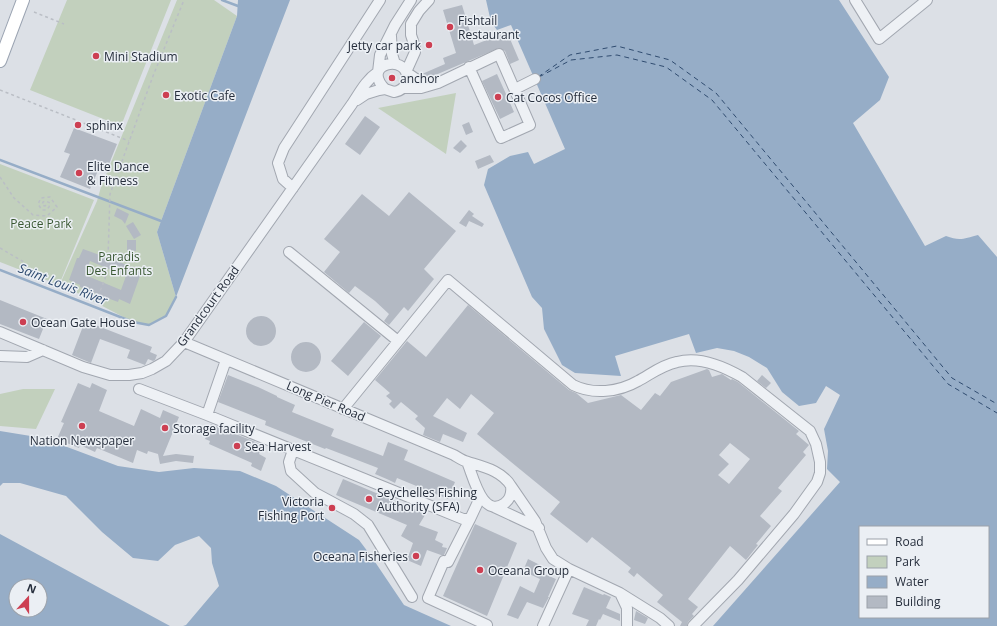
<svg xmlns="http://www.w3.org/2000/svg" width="997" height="626" font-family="'Open Sans',sans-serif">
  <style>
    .green { fill: #c2d0bd }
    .water { fill: #96adc7; fill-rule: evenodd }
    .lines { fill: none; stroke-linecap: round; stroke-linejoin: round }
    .stream { stroke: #96adc7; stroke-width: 2.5 }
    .ferry { stroke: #304c70; stroke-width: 1; stroke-dasharray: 5 4; stroke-linecap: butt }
    .building { fill: #b3b9c3; fill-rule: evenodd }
    .minor-casing { stroke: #a2a7b0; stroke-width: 12 }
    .major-casing { stroke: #9ba4b2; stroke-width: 14 }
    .path { stroke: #babec5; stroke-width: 1.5; stroke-dasharray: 3 3; stroke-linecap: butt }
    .minor { stroke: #eef1f5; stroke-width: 10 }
    .major { stroke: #fff; stroke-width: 12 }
    .poi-dot { fill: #cd3f52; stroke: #ebeff4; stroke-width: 1.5 }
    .labels { text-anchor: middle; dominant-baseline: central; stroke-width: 3; stroke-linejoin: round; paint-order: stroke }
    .poi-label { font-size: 12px; fill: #262e3c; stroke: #ebeff4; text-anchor: start }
    .park-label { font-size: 12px; fill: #3a5833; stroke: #ebeff4 }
    .street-label { font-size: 12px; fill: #262e3c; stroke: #ebeff4 }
    .water-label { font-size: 13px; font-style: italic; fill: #304c70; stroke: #ebeff4 }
  </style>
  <rect width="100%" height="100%" fill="#dce0e6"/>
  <path class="green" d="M 67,0 L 171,0 L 121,126 L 30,90 Z
    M 177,0 L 214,0 L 237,16 L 157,232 L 176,297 L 166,316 L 149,325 L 133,322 L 60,284 L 97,201 L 101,187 Z
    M 456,93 L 446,154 L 378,108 Z
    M 0,164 L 94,200 L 59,285 L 0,262 Z
    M 23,389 L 55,389 L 36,429 L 0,426 L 0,394 Z"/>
  <path class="water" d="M 238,0 L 290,0 L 176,297 L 157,232 L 237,16 Z
    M 486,0 L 839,0 L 889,77 L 880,100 L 853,123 L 925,246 L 946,236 C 959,241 964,239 978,235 L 997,257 L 997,626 L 713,626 L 840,482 L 827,469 L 828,451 L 824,429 L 840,395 L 826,386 L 816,403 L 799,406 L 782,392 L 767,368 L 749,357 L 734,351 L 717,348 L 696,353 L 689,334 L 615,356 L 621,376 L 575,373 L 562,365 L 544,329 L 542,308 L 532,297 L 484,185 L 488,169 L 510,156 L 528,152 L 534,164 L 565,149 L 511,25 L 497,30 L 491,22 ZM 860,527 L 988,527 L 988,617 L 860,617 Z
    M 0,431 L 43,438 L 118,466 L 159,472 L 194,468 L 240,471 L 276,486 L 359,540 L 371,556 L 404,605 L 451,626 L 183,626 L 186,625 L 219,586 L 212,563 L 211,548 L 199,536 L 175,545 L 158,561 L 133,558 L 102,532 L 66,496 L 20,483 L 3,483 L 0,486 Z
    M 0,534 L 170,626 L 0,626 ZM 16,586 L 40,586 L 40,610 L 16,610 Z"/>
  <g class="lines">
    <path class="stream" d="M 222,0 L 238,6
      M 0,160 L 161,221
      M 0,270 L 133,322 L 149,325 L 166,316 L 176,297"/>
    <path class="ferry" d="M 538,77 L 570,55 L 617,46 L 670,60 L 716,93 L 952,378 L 997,404
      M 539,77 L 571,60 L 617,55 L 666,67 L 712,100 L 948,384 L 997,413"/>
  </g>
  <path class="building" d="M 462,5 L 474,45 L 507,32 L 519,60 L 510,64 L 505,51 L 499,48 L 433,76 L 422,74 L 445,64 L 443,58 L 456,53 L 443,10 Z
    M 497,74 L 514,112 L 500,119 L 482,81 Z
    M 365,116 L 380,127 L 360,155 L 345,144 Z
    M 469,122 L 473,132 L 466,135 L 462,125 Z
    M 74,128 L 117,144 L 107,169 L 100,166 L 90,189 L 60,177 L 70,154 L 64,152 Z
    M 461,140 L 467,146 L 460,153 L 453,148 Z
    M 490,155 L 494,162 L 478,169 L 475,161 Z
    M 409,192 L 456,231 L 424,269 L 434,279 L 408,311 L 404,307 L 389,325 L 384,321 L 389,314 L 375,301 L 355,286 L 349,293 L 324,272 L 340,252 L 324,239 L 362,194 L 389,216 Z
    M 117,208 L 129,214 L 125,224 L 122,220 L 114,216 Z
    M 469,210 L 474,214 L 472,216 L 484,224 L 482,227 L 469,221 L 466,227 L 459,223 Z
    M 133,222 L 141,235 L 134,239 L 126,226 Z
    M 127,240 L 136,240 L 136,251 L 127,250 Z
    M 83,249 L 130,266 L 129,268 L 141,273 L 130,304 L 119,299 L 118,302 L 102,296 L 80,287 L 80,285 L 69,280 L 77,258 L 79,258 ZM 90,261 L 126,276 L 121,290 L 85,275 Z
    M 0,300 L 47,319 L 39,339 L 0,324 Z
    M 468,305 L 569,390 L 576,393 L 588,403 L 621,395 L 641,410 L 655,393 L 660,396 L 671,382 L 707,369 L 709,370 L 712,377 L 722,374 L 731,380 L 732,379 L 738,382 L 799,431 L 796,434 L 809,445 L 803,452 L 806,455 L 778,488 L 782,491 L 760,516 L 771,526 L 756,544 L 758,545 L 746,560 L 730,546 L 688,599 L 698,607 L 692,614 L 694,616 L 688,622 L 687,626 L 680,626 L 682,622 L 657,602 L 663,595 L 637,573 L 634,577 L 628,572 L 631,568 L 592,537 L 587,543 L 550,514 L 560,502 L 477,434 L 494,413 L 471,394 L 460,409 L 447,398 L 433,416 L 467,433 L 463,442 L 443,434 L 440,442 L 423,435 L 425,428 L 415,419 L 418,416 L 401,402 L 394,409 L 389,404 L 392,401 L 386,396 L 390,393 L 375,380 L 407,341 L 426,357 ZM 730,443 L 750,459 L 729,484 L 718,475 L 729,464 L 719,455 Z
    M246 331a15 15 0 1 1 30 0a15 15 0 1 1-30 0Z
    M 85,321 L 152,347 L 150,352 L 157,355 L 155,360 L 153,361 L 148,359 L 145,365 L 127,358 L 130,350 L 100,339 L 91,363 L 72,355 Z
    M 364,322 L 381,336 L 348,376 L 331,361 Z
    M291 357a15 15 0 1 1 30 0a15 15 0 1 1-30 0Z
    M 228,375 L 258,387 L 277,396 L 277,397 L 295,405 L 292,412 L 334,429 L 331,436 L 383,456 L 388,442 L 408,450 L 404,460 L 455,482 L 448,499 L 397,478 L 395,483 L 389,480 L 375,474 L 378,468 L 326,448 L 325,449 L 265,425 L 266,421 L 218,402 Z
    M 762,375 L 771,383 L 766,388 L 757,381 Z
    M 78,383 L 90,388 L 92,383 L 107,390 L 99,411 L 134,426 L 141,409 L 160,418 L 163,410 L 179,417 L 163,456 L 176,454 L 194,456 L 193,463 L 176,461 L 160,464 L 158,454 L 148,451 L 147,454 L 137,450 L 133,463 L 97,448 L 95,452 L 80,445 L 79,448 L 57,439 L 64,423 L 61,422 Z
    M 211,424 L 260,444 L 259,445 L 263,446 L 259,454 L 266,458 L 261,471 L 251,466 L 252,463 L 209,444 L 210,441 L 205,439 Z
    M 343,479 L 402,504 L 400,507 L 413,513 L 415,509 L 425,515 L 419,525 L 438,532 L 435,540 L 443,544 L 442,547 L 447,548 L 444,555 L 441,555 L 427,550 L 421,566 L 407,560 L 413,543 L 401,536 L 407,525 L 336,495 Z
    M 475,524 L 517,543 L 487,616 L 443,596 Z
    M 528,559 L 542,566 L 539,572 L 556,579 L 548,597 L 549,597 L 543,608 L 527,602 L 518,619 L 507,615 L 520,586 L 534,593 L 540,579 L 523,571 Z
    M 584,587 L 603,595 L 604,594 L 611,597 L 606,608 L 620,614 L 620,621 L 603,614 L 600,620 L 599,619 L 596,626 L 586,626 L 589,620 L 572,614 Z
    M 636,611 L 648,618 L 645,624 L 634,620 Z"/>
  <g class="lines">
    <g class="minor-casing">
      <path id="minor" d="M 429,0 L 419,11 L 411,24 L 411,35 L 415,47 L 415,52 L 406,72 L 416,79 L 434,83
        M 855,0 L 879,39 L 927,0
        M 391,36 L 392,54 L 395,64
        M 403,88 L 421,88 L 438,83 L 499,54 L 530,125 L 501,138 L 469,67
        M 515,89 L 535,79
        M 357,100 L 366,94 L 379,90 L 385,89 L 394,92 C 400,91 405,88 407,81 C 411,53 359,62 385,89
        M 293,188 L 283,179 L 278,163 L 284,148 L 380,0
        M 289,252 L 398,341
        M 0,332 L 83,367 L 110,375 L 129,375 L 142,373 L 152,369 L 166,361 L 184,342 L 352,104 C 360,92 366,80 378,72 L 380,55 L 395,25 L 411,0
        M 184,342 L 454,455 C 459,458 463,461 468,462 C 484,467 502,471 511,486 C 512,493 510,499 505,503 C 482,520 473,475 467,462
        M 0,356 L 27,357 L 43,350
        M 226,360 L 207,415 L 463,519 L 470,519 L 478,502 L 479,493
        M 139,389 L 207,415
        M 343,409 L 448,280 L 573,385 C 593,395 619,392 638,381 C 651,374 662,365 677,362 C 698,356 723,366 742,377 L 810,431 L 816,444 L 820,462 L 820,473 L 817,482 L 794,514 L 738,580 L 693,626
        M 293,450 L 289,462 L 291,471 L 315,493 L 354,514 L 368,525 L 412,597
        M 511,486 L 535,521 L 546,548 L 553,559 L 569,569 L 620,593 L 660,618 L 669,626
        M 494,507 L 539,528
        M 470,519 L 448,562 L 444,561 L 428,598 L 487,625
        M 620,593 L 627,608 L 627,626
        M 543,626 L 569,569"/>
    </g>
    <g class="major-casing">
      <path id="major" d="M 0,61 L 23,0"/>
    </g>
    <path class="path" d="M 34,12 L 64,24
      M 0,90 L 129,141
      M 0,177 L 14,198 L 33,215 L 47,216 L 57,207 L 50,197 L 41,198 L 38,204 L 42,210 L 46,210 L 49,207 L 50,203 L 46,201 L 43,202 L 42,205 L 45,206 L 46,205
      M 0,248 L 24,262
      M 98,296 L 105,279 L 108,258 L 110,194 L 153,76 L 184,0"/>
    <use href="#minor" class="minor"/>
    <use href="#major" class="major"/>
  </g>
  <g class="poi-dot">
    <circle cx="450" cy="27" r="4"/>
    <circle cx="429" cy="45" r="4"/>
    <circle cx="96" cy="56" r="4"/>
    <circle cx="392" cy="78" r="4"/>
    <circle cx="166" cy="95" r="4"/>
    <circle cx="498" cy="97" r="4"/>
    <circle cx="78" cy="125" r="4"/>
    <circle cx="79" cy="173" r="4"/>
    <circle cx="23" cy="322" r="4"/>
    <circle cx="82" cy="426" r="4"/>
    <circle cx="165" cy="428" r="4"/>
    <circle cx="237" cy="446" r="4"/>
    <circle cx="369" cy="499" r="4"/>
    <circle cx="332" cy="508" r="4"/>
    <circle cx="416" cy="556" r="4"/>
    <circle cx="480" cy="570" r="4"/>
  </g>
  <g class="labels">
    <g class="poi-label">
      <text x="458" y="20">Fishtail<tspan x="458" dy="14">Restaurant</tspan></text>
      <text x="421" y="45" text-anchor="end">Jetty car park</text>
      <text x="104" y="56">Mini Stadium</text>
      <text x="400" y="78">anchor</text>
      <text x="174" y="95">Exotic Cafe</text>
      <text x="506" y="97">Cat Cocos Office</text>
      <text x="86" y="125">sphinx</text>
      <text x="87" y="166">Elite Dance<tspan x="87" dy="14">&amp; Fitness</tspan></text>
      <text x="31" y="322">Ocean Gate House</text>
      <text x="173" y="428">Storage facility</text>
      <text x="82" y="440" text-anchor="middle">Nation Newspaper</text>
      <text x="245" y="446">Sea Harvest</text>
      <text x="377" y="492">Seychelles Fishing<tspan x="377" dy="14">Authority (SFA)</tspan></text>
      <text x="324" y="501" text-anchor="end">Victoria<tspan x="324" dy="14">Fishing Port</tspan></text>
      <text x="408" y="556" text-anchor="end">Oceana Fisheries</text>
      <text x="488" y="570">Oceana Group</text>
    </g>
    <g class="park-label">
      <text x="41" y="223">Peace Park</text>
      <text x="119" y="256">Paradis<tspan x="119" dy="14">Des Enfants</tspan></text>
    </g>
    <g class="street-label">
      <text transform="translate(208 306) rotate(-54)">Grandcourt Road</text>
      <text transform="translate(326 401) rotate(23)">Long Pier Road</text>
    </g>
    <g class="water-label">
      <text transform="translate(63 284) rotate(21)">Saint Louis River</text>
    </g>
  </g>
  <rect x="859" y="526" width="130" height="92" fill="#ebeff4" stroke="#9ca2aa"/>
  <rect x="867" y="539" width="20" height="6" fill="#ffffff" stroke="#9ca2aa"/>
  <text x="895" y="546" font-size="12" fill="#262e3c">Road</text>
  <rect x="867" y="556" width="20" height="12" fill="#c2d0bd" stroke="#9ca2aa"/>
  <text x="895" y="566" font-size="12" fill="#262e3c">Park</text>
  <rect x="867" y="576" width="20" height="12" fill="#96adc7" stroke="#9ca2aa"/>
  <text x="895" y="586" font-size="12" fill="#262e3c">Water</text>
  <rect x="867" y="596" width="20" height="12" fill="#b3b9c3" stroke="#9ca2aa"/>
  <text x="895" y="606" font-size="12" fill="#262e3c">Building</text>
  <g transform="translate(28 598) rotate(21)"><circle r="19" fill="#ebeff4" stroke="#9ca2aa"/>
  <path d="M0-3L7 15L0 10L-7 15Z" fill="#cd3f52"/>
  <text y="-6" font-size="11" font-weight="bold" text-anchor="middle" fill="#262e3c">N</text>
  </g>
</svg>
